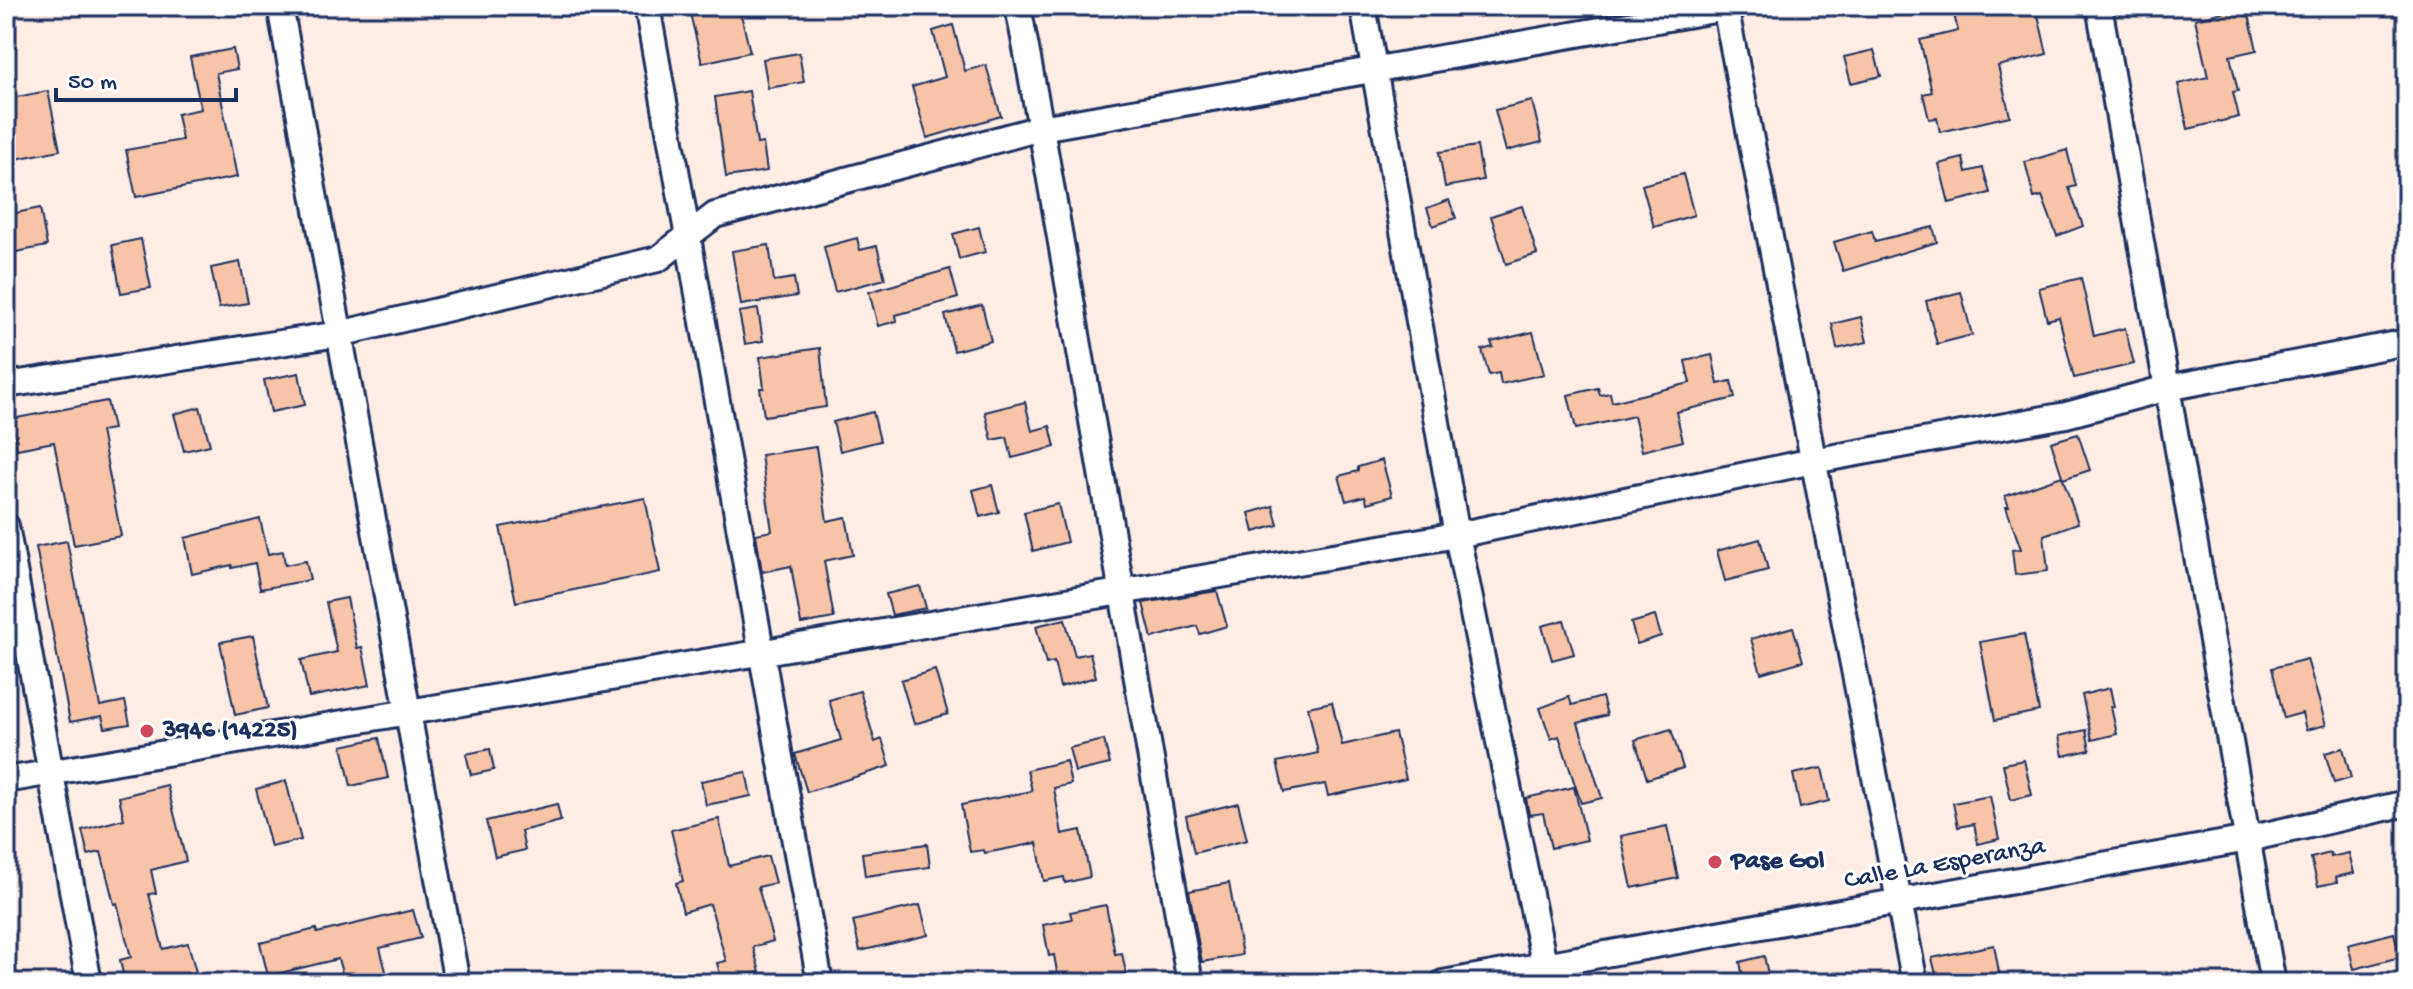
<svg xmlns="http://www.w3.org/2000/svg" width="2413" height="989" font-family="'Gochi Hand',sans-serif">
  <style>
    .building { fill: #f7c4a8; stroke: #1b2f5e; stroke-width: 2 }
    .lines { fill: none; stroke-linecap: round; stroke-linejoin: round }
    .minor-casing { stroke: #1b2f5e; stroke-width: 30 }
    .minor { stroke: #fff; stroke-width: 24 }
    .poi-dot { fill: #d1495b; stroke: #fff; stroke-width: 3 }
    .labels { text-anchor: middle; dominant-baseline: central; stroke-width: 6; stroke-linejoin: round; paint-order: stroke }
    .poi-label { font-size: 26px; font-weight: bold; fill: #1b2f5e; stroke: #fff; text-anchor: start }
    .street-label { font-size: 26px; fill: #1b2f5e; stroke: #fff }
  </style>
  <rect width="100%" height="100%" fill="#fdede5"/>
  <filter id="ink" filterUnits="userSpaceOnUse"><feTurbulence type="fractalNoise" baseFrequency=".0125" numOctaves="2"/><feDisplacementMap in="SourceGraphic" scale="16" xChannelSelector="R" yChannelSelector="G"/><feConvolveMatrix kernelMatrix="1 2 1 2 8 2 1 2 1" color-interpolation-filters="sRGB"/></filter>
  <g filter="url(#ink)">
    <path class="building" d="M 704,6 L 739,6 L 750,52 L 702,63 L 689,9 Z
      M 1952,6 L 2036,6 L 2047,54 L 1998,66 L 2010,116 L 1940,132 L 1937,118 L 1929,119 L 1923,94 L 1932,92 L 1920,40 L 1958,31 Z
      M 2221,6 L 2247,6 L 2257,50 L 2230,56 L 2238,91 L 2233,92 L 2239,117 L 2188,129 L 2178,84 L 2208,77 L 2195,19 L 2223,12 Z
      M 953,25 L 965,71 L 986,65 L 1001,116 L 927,138 L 912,87 L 945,77 L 933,31 Z
      M 233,49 L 237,69 L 216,73 L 237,177 L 136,197 L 126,150 L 182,140 L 177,114 L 201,109 L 190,57 Z
      M 1874,50 L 1881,76 L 1851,83 L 1844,57 Z
      M 799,53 L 804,82 L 768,88 L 763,59 Z
      M 48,91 L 60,150 L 6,161 L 6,99 Z
      M 749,91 L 757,144 L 763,143 L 767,171 L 726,177 L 715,97 Z
      M 1532,101 L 1542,142 L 1506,151 L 1495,110 Z
      M 1477,146 L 1483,180 L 1445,187 L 1439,152 Z
      M 2067,150 L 2076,186 L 2069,188 L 2083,226 L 2057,236 L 2042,196 L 2034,198 L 2025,162 Z
      M 1963,158 L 1966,172 L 1983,168 L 1990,193 L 1949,203 L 1939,164 Z
      M 1683,174 L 1694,215 L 1654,227 L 1642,185 Z
      M 1449,200 L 1456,218 L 1433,226 L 1427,208 Z
      M 1522,206 L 1537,254 L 1506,264 L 1491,216 Z
      M 40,208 L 47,246 L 6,254 L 6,215 Z
      M 979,227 L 985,252 L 959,259 L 953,234 Z
      M 1933,227 L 1937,242 L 1843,271 L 1834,242 L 1872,231 L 1875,241 Z
      M 857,238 L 860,250 L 877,246 L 885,279 L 835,292 L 824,247 Z
      M 141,239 L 151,288 L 121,293 L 112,245 Z
      M 769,245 L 774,281 L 794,278 L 797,296 L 741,305 L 732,251 Z
      M 240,262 L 248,303 L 219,308 L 211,268 Z
      M 950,269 L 958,298 L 896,315 L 897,321 L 878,326 L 869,292 Z
      M 2081,278 L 2094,336 L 2125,328 L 2134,364 L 2074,378 L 2059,317 L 2047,320 L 2039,288 Z
      M 1961,292 L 1972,335 L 1937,344 L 1926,301 Z
      M 982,305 L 991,341 L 954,351 L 945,315 Z
      M 758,309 L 763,341 L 745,344 L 739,312 Z
      M 1861,317 L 1867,342 L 1837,349 L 1832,324 Z
      M 1533,332 L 1544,374 L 1501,384 L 1499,373 L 1489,375 L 1482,350 L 1493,347 L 1491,342 Z
      M 820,348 L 826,407 L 764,416 L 760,388 L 764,388 L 760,357 Z
      M 1712,355 L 1718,384 L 1731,381 L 1735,398 L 1676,412 L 1683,441 L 1642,451 L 1634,416 L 1576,429 L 1568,395 L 1598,388 L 1600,395 L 1610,393 L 1612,402 L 1690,383 L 1685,361 Z
      M 299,373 L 305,405 L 271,412 L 264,380 Z
      M 107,401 L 113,429 L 101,431 L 121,536 L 74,545 L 54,442 L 17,449 L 11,419 Z
      M 1025,402 L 1032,431 L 1050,426 L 1055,447 L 1012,458 L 1007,437 L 992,440 L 985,412 Z
      M 200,407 L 210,445 L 184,451 L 174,414 Z
      M 873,412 L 880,441 L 840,451 L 833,422 Z
      M 2078,434 L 2090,470 L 2063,479 L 2051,442 Z
      M 816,447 L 827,521 L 846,517 L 853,555 L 824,561 L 834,618 L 801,624 L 791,566 L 762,572 L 756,534 L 772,531 L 761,455 Z
      M 1382,460 L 1392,496 L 1367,503 L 1365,496 L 1346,501 L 1339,476 L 1358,471 L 1358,467 Z
      M 2062,476 L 2078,523 L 2044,535 L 2048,571 L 2015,575 L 2012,550 L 2021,549 L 2006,507 L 2009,507 L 2005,496 Z
      M 992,485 L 999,512 L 980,517 L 973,490 Z
      M 645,498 L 660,572 L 516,602 L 500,527 Z
      M 1058,504 L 1067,542 L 1033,551 L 1024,512 Z
      M 1273,506 L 1278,525 L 1254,532 L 1249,513 Z
      M 260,519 L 268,554 L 283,551 L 285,565 L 306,561 L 310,580 L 260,589 L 255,563 L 232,568 L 232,565 L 192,574 L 185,538 Z
      M 1760,539 L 1768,570 L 1725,581 L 1717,551 Z
      M 67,541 L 100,706 L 125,701 L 130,724 L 105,728 L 102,716 L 70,722 L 36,547 Z
      M 920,586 L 926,608 L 892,615 L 886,594 Z
      M 1217,591 L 1227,626 L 1200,634 L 1197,626 L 1152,638 L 1143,603 Z
      M 347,598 L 357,648 L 362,647 L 370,685 L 309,697 L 301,660 L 337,652 L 326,602 Z
      M 1655,616 L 1661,636 L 1637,644 L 1631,623 Z
      M 1065,619 L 1075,656 L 1090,653 L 1096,677 L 1060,687 L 1054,662 L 1046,664 L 1036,626 Z
      M 1564,620 L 1574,654 L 1552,660 L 1542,626 Z
      M 1793,627 L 1803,661 L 1761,673 L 1751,639 Z
      M 2024,634 L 2039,711 L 1995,720 L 1980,642 Z
      M 253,636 L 268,708 L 235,715 L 220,642 Z
      M 2307,659 L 2326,725 L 2306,730 L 2302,713 L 2284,718 L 2272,668 Z
      M 935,670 L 948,714 L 914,724 L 901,680 Z
      M 2110,688 L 2114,707 L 2111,707 L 2117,734 L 2092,740 L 2082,695 Z
      M 860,691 L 875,742 L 882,739 L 890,766 L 807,792 L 795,754 L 841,740 L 829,700 Z
      M 1569,697 L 1572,705 L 1602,697 L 1607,715 L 1578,723 L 1602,798 L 1581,803 L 1559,736 L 1551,739 L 1540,708 Z
      M 1332,702 L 1342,745 L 1395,733 L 1406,779 L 1328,796 L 1325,784 L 1284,792 L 1277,762 L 1318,753 L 1308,707 Z
      M 1671,729 L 1683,768 L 1647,779 L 1635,740 Z
      M 2086,730 L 2090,750 L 2063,756 L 2059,736 Z
      M 379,738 L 388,778 L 351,786 L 342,746 Z
      M 1104,740 L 1110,764 L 1075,772 L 1069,748 Z
      M 2343,748 L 2351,778 L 2334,783 L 2325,753 Z
      M 490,749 L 494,770 L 471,775 L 466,754 Z
      M 2024,760 L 2032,795 L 2011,800 L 2003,764 Z
      M 1066,761 L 1071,784 L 1054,788 L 1062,834 L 1081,830 L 1090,877 L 1065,883 L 1064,877 L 1044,881 L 1037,843 L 985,853 L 984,850 L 970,852 L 961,805 L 1032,791 L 1027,770 Z
      M 1822,768 L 1829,801 L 1800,808 L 1793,774 Z
      M 746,772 L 751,796 L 706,805 L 701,781 Z
      M 286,781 L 301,840 L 271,847 L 256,789 Z
      M 167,785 L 186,861 L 151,870 L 156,893 L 149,894 L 163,949 L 188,943 L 196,972 L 154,983 L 125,983 L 120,960 L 131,957 L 117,903 L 114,904 L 101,852 L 88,855 L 82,830 L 124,819 L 119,797 Z
      M 1574,787 L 1587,840 L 1551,848 L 1543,813 L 1529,815 L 1526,798 Z
      M 1990,796 L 1999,839 L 1978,844 L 1974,824 L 1958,827 L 1953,803 Z
      M 1238,803 L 1247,840 L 1194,853 L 1186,816 Z
      M 557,804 L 561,821 L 521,831 L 525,850 L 495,857 L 486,821 Z
      M 719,819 L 729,866 L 768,856 L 775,883 L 758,887 L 773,941 L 753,947 L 760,972 L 722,982 L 717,963 L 726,961 L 710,904 L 683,912 L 676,883 L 683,881 L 671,830 Z
      M 1667,826 L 1678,878 L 1632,888 L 1621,836 Z
      M 927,844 L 930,867 L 865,876 L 862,853 Z
      M 2330,853 L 2331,857 L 2349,853 L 2354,873 L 2336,877 L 2337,882 L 2318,886 L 2311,858 Z
      M 1229,883 L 1242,955 L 1202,962 L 1189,891 Z
      M 920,905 L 928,935 L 860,951 L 853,921 Z
      M 1106,905 L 1115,954 L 1122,953 L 1128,983 L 1059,983 L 1054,955 L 1049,956 L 1043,925 L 1072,919 L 1070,912 Z
      M 413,910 L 421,938 L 380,948 L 389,983 L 345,983 L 338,959 L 268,976 L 260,943 L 316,929 L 317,933 Z
      M 2394,933 L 2400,957 L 2354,969 L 2348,945 Z
      M 1994,945 L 2001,983 L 1938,983 L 1932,958 Z
      M 1764,956 L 1770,983 L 1744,983 L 1740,962 Z"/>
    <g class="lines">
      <g class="minor-casing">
        <path id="minor" d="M 280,6 L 457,983
          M 647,6 L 820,983
          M 1018,6 L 1041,128 L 1190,983
          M 1363,6 L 1457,535 L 1548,983
          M 1725,6 L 1915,983
          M 2099,6 L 2273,983
          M 6,385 L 339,334 L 658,259 L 715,215 L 1041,128 L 1737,6
          M 6,526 L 89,983
          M 6,780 L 1457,535 L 1813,461 L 2066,415 L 2167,388 L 2407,342
          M 1443,983 L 2248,839 L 2407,803"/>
      </g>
      <use href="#minor" class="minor"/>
    </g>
  </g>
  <g class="poi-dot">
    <circle cx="147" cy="731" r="8"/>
    <circle cx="1715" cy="862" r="8"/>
  </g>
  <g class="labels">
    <g class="poi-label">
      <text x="163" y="731">3946 (14225)</text>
      <text x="1731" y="862">Pase Gol</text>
    </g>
    <g class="street-label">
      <text transform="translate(1945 865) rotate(-10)">Calle La Esperanza</text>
    </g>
  </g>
  <rect width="2413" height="989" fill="none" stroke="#fff" stroke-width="32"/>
  <rect x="16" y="16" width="2381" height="957" fill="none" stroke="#1b2f5e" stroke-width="3" filter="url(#ink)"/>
  <path d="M56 88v12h180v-12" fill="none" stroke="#1b2f5e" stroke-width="4"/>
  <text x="68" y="88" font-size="24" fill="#1b2f5e" stroke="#ffffff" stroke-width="6" paint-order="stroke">50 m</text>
</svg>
